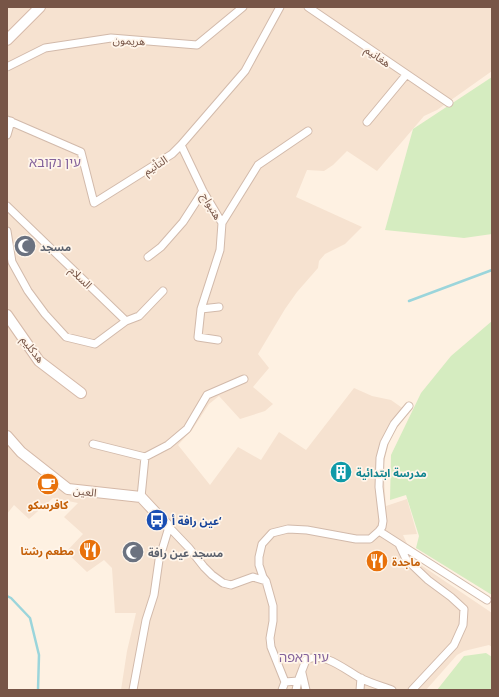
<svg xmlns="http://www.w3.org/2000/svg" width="499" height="697" font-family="'Noto Sans','Noto Sans Arabic','Noto Sans Hebrew',sans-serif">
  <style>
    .residential { fill: #f6e2d0 }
    .green { fill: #d5ecc0 }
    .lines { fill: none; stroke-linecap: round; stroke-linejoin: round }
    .stream { stroke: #9bd5db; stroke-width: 2.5 }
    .street-casing { stroke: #d2baab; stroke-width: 9 }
    .secondary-casing { stroke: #d5b9a8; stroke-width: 12 }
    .street { stroke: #fff; stroke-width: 7 }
    .secondary { stroke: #fff; stroke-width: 10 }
    .labels { text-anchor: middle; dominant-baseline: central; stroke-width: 3.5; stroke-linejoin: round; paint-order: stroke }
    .street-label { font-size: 11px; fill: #775547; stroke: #fff5ea }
    .worship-label { font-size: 11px; font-weight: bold; fill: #5b616d; stroke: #fff5ea; text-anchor: start }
    .culture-label { font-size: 11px; font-weight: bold; fill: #0d838f; stroke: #fff5ea; text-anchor: start }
    .food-label { font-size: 11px; font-weight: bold; fill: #c56008; stroke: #fff5ea }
    .transit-label { font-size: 11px; font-weight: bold; fill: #164399; stroke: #fff5ea; text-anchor: start }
    .quarter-label { font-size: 13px; fill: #84629b; stroke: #fff5ea }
  </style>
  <rect width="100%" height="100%" fill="#fef1e2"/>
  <path class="residential" d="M 7,7 L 492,7 L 492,71 L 437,110 L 424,116 L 377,171 L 347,151 L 333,165 L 324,171 L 307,170 L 296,197 L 362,227 L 345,244 L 325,254 L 319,261 L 318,268 L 297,292 L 285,309 L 258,354 L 269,368 L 253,387 L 273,404 L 265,411 L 240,419 L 219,396 L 209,404 L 192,430 L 178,445 L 210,485 L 238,447 L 261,460 L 279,432 L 306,450 L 354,388 L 372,396 L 391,400 L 408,412 L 390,438 L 383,466 L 386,506 L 407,499 L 417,534 L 403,535 L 415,561 L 492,613 L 492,647 L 489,645 L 464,651 L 457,655 L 426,690 L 121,690 L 127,651 L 136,613 L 115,613 L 112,568 L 104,560 L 87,572 L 66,552 L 83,534 L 64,517 L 78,503 L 53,498 L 29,519 L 14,505 L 7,514 Z"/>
  <path class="green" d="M 492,77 L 492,234 L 464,238 L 385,230 L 413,129 Z
    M 492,321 L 492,595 L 416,548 L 419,536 L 406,495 L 390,500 L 391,455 L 421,393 L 451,356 Z
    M 486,653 L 492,657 L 492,690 L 437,690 L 464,656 Z"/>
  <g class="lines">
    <path class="stream" d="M 409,301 L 492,270
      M 7,596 L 11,598 L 30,618 L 39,655 L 38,690"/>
    <g class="street-casing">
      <path id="street" d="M 308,7 L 449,103
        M 7,67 L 45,48 L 111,38 L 197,45 L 243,7
        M 7,120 L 81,152 L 94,203 L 172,154 L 181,145 L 245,71 L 280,7
        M 367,122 L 406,75
        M 7,135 L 11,121
        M 181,145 L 203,191 L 222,223 L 220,250 L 201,309 L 219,307
        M 7,206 L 126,321 L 95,344 L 66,337 L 45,314 L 28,291 L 12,262 L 7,231
        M 222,223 L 258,165 L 308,131
        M 148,257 L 161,247 L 183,222 L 203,191
        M 201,309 L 198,337 L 218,340
        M 126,321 L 139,316 L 163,291
        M 93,444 L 145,457
        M 141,497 L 145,457 L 168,445 L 187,429 L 207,395 L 244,379
        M 379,531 L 487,600
        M 399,544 L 406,559 L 428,580 L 451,597 L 464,609 L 463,625 L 454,645 L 412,690
        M 302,673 L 306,690
        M 285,682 L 298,681 L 306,660 C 324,651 344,669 360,678 C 370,683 381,686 392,690
        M 133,690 L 146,620 L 154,595 L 159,560 L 169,527 L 189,548 L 204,567 L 212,575 L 223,583 L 231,585 L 253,577 L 266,581
        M 282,690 L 285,682 L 271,647 L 270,638 L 273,621 L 273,606 L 266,581 L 263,577 L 259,565 L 259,557 L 262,544 L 272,533 L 288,529 L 307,530 L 356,539 L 370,539 L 379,531 L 382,527 L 383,521 L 379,487 L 380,458 L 384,443 L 394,424 L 409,406
        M 296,690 L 298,681
        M 360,690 L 361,678"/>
    </g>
    <g class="secondary-casing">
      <path id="secondary" d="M 7,40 L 40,7
        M 7,315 L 39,361 L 81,393
        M 7,436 L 21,452 L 68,489 L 141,497 L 169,527"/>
    </g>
    <use href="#street" class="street"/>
    <use href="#secondary" class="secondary"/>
  </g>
  <defs>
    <g id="mosque-disc" transform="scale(1.15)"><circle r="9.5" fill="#6b7280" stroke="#fff5ea"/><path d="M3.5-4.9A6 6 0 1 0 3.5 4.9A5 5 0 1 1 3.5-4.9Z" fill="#fff"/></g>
    <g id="building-disc" transform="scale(1.15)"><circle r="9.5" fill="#0f9aa8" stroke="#fff5ea"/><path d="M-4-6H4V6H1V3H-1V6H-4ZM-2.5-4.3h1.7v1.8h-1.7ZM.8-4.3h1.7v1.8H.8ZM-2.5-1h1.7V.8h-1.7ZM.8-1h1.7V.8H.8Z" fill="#fff"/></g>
    <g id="cafe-disc" transform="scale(1.15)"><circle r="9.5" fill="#e8710a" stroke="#fff5ea"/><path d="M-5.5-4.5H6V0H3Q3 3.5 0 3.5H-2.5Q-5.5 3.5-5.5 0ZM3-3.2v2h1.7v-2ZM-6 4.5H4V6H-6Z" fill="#fff"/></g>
    <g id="bus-disc" transform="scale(1.15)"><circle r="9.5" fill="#1a4fb4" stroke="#fff5ea"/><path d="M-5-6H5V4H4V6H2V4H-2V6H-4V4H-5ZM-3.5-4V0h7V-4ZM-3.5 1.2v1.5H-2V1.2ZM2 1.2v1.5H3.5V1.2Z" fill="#fff"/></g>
    <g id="restaurant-disc" transform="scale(1.15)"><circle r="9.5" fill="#e8710a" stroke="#fff5ea"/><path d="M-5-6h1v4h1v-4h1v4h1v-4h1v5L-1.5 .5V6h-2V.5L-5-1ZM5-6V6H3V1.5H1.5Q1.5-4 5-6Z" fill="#fff"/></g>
  </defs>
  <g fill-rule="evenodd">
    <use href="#mosque-disc" x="25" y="246"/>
    <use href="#building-disc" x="341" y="472"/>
    <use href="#cafe-disc" x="48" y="484"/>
    <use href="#bus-disc" x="157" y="520"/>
    <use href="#restaurant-disc" x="90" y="550"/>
    <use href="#mosque-disc" x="133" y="552"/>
    <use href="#restaurant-disc" x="377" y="561"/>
  </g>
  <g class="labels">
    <g class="street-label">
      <text transform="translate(129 40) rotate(3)">هريمون</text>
      <text transform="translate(378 56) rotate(35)">هغانيم</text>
      <text transform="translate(155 165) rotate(-33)">التأنيم</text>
      <text transform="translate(212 206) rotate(60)">هتبواح</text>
      <text transform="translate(81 277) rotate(44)">السلام</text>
      <text transform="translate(33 349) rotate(52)">هدكليم</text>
      <text transform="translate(85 491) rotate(7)">العين</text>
    </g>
    <g class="worship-label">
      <text x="40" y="246">مسجد</text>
      <text x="148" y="552">مسجد عين رافة</text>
    </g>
    <g class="culture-label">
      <text x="356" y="472">مدرسة ابتدائية</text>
    </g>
    <g class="food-label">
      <text x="48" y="504">كافرسكو</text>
      <text x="74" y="550" text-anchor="end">مطعم رشتا</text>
      <text x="392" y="561" text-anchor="start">ماجدة</text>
    </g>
    <g class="transit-label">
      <text x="172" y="520">عين رافة أ‘</text>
    </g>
    <g class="quarter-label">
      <text x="55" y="162">עין נקובא</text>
      <text x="304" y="657">עין ראפה</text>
    </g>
  </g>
  <rect width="499" height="697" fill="none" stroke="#775547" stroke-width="16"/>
</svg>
